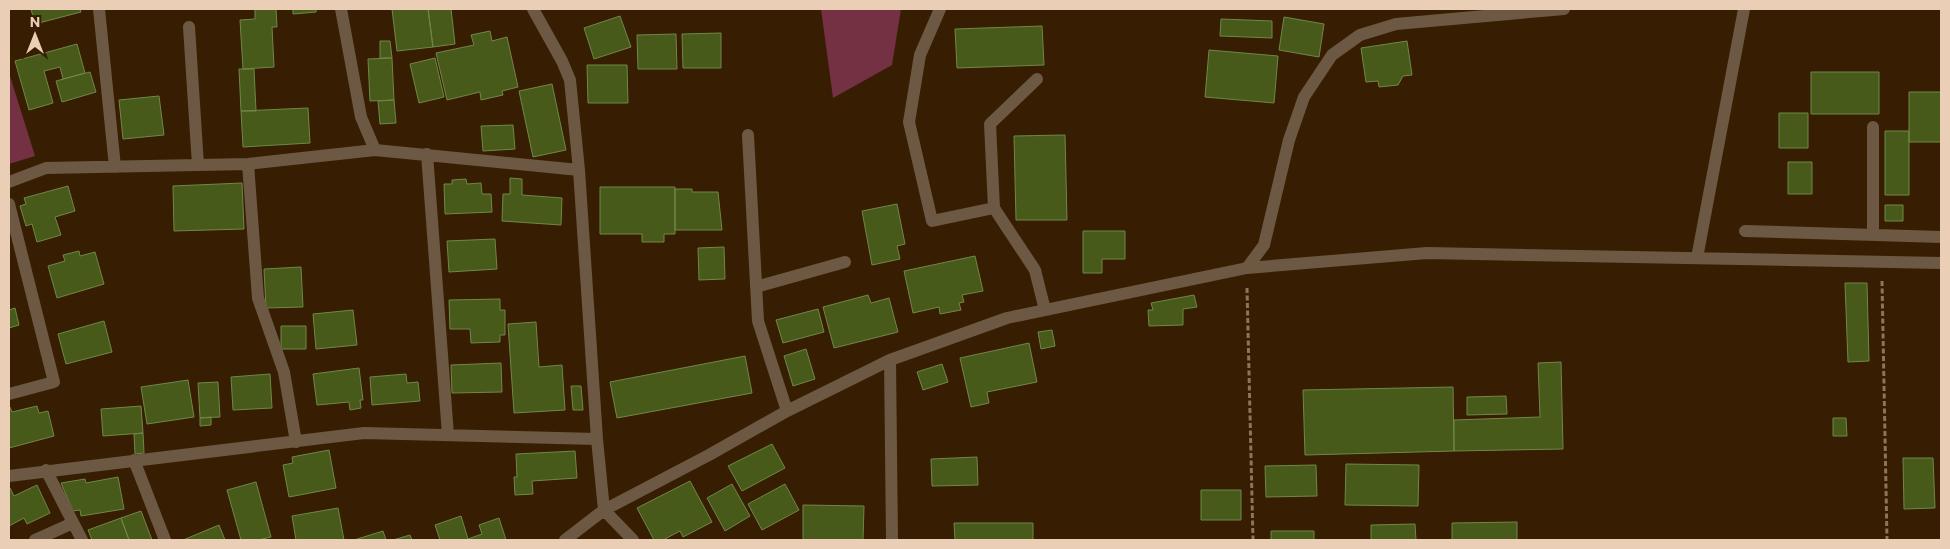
<svg xmlns="http://www.w3.org/2000/svg" width="1950" height="549" font-family="Commissioner,sans-serif">
  <style>
    .green { fill: #753144 }
    .building { fill: #475a1a; stroke: #718747 }
    .lines { fill: none; stroke-linecap: round; stroke-linejoin: round }
    .path { stroke: #8e7459; stroke-width: 3; stroke-dasharray: 5 2.5; stroke-linecap: butt }
    .minor { stroke: #6d5843; stroke-width: 12 }
  </style>
  <rect width="100%" height="100%" fill="#371e02"/>
  <path class="green" d="M 821,9 L 901,9 L 892,65 L 833,98 Z
    M 9,73 L 35,156 L 9,164 Z"/>
  <path class="building" d="M 31,9 L 80,9 L 81,12 L 35,24 Z
    M 255,9 L 276,9 L 277,27 L 272,27 L 274,67 L 243,69 L 240,20 L 255,19 Z
    M 293,9 L 316,9 L 316,12 L 293,14 Z
    M 392,9 L 428,9 L 433,47 L 397,51 Z
    M 428,9 L 451,9 L 455,44 L 433,47 Z
    M 620,16 L 631,47 L 594,59 L 584,28 Z
    M 1284,17 L 1324,24 L 1319,57 L 1279,50 Z
    M 1221,19 L 1272,21 L 1272,38 L 1220,36 Z
    M 1042,26 L 1044,65 L 957,68 L 955,29 Z
    M 490,31 L 492,41 L 507,37 L 518,87 L 502,91 L 503,95 L 481,100 L 480,92 L 447,100 L 436,53 L 474,45 L 471,35 Z
    M 721,33 L 721,68 L 683,68 L 682,34 Z
    M 676,34 L 677,69 L 638,69 L 637,35 Z
    M 380,41 L 390,41 L 392,58 L 380,58 Z
    M 1407,41 L 1412,75 L 1403,76 L 1398,85 L 1379,87 L 1378,81 L 1366,82 L 1361,48 Z
    M 77,44 L 85,73 L 63,79 L 60,67 L 44,71 L 53,103 L 29,110 L 15,61 Z
    M 1209,50 L 1278,56 L 1274,103 L 1205,97 Z
    M 392,58 L 394,100 L 370,101 L 368,59 Z
    M 435,58 L 444,97 L 419,103 L 410,64 Z
    M 587,65 L 627,65 L 628,103 L 588,103 Z
    M 239,69 L 254,69 L 256,111 L 241,111 Z
    M 90,72 L 96,92 L 62,102 L 56,81 Z
    M 1811,72 L 1879,72 L 1879,114 L 1811,114 Z
    M 552,84 L 566,150 L 533,157 L 519,91 Z
    M 1909,92 L 1941,92 L 1941,142 L 1909,142 Z
    M 159,96 L 164,135 L 123,139 L 119,100 Z
    M 394,100 L 396,123 L 380,124 L 378,101 Z
    M 308,108 L 310,143 L 243,147 L 241,111 Z
    M 1779,113 L 1808,113 L 1808,148 L 1779,148 Z
    M 513,125 L 515,149 L 483,151 L 481,126 Z
    M 1885,131 L 1909,131 L 1909,195 L 1885,195 Z
    M 1065,135 L 1067,220 L 1016,220 L 1014,136 Z
    M 1788,162 L 1812,162 L 1812,194 L 1788,194 Z
    M 510,178 L 522,179 L 522,195 L 562,198 L 561,225 L 502,221 L 503,194 L 510,194 Z
    M 466,179 L 467,184 L 481,183 L 482,194 L 491,194 L 492,212 L 445,214 L 444,184 L 452,184 L 452,180 Z
    M 242,183 L 244,229 L 174,231 L 173,186 Z
    M 68,186 L 75,211 L 55,217 L 61,235 L 37,242 L 32,224 L 26,226 L 20,206 L 26,204 L 24,198 Z
    M 600,187 L 675,187 L 675,234 L 664,234 L 664,242 L 642,242 L 642,234 L 600,234 Z
    M 675,189 L 692,189 L 692,192 L 718,192 L 722,230 L 675,230 Z
    M 897,204 L 905,244 L 897,246 L 900,259 L 872,265 L 862,211 Z
    M 1885,205 L 1903,205 L 1903,221 L 1885,221 Z
    M 1083,231 L 1125,231 L 1125,259 L 1102,259 L 1102,273 L 1083,273 Z
    M 495,239 L 497,269 L 449,272 L 447,241 Z
    M 724,247 L 725,279 L 699,280 L 698,248 Z
    M 79,251 L 80,256 L 95,252 L 104,284 L 57,298 L 48,266 L 65,261 L 63,255 Z
    M 975,256 L 983,291 L 962,295 L 964,302 L 959,303 L 961,310 L 940,314 L 939,307 L 913,313 L 904,271 Z
    M 301,267 L 303,307 L 266,308 L 264,269 Z
    M 1845,283 L 1867,283 L 1869,361 L 1848,362 Z
    M 868,295 L 871,303 L 889,298 L 898,332 L 834,348 L 823,307 Z
    M 1194,295 L 1197,307 L 1183,309 L 1183,325 L 1149,326 L 1148,310 L 1153,310 L 1151,303 Z
    M 500,299 L 500,310 L 505,310 L 505,335 L 500,335 L 500,342 L 471,343 L 470,329 L 450,329 L 449,300 Z
    M 15,308 L 19,325 L 9,328 L 9,310 Z
    M 818,309 L 824,332 L 783,343 L 776,320 Z
    M 353,310 L 357,345 L 316,349 L 313,314 Z
    M 104,321 L 112,352 L 66,364 L 58,334 Z
    M 536,322 L 539,367 L 562,365 L 565,410 L 514,413 L 508,324 Z
    M 281,326 L 306,326 L 306,349 L 281,349 Z
    M 1052,330 L 1055,346 L 1041,349 L 1038,332 Z
    M 1029,343 L 1037,382 L 987,392 L 989,403 L 971,407 L 960,358 Z
    M 806,349 L 815,379 L 793,386 L 784,356 Z
    M 745,356 L 752,393 L 617,418 L 610,382 Z
    M 1561,362 L 1563,449 L 1454,451 L 1454,420 L 1540,417 L 1538,363 Z
    M 501,363 L 502,392 L 452,393 L 451,365 Z
    M 942,364 L 948,382 L 923,390 L 917,372 Z
    M 359,368 L 363,400 L 360,400 L 361,408 L 350,410 L 349,402 L 317,405 L 313,374 Z
    M 270,374 L 272,408 L 233,410 L 231,377 Z
    M 406,374 L 407,383 L 418,382 L 420,401 L 372,405 L 370,377 Z
    M 188,380 L 194,417 L 147,424 L 141,387 Z
    M 218,382 L 220,417 L 200,418 L 198,383 Z
    M 571,386 L 581,386 L 583,410 L 573,410 Z
    M 1453,387 L 1454,451 L 1305,455 L 1303,390 Z
    M 1506,396 L 1507,414 L 1467,415 L 1467,397 Z
    M 37,406 L 39,413 L 48,411 L 54,436 L 9,448 L 9,408 L 10,407 L 12,412 Z
    M 141,406 L 143,433 L 103,436 L 101,409 Z
    M 211,417 L 211,425 L 200,426 L 200,418 Z
    M 1833,418 L 1846,418 L 1847,436 L 1833,436 Z
    M 143,433 L 144,453 L 135,454 L 134,434 Z
    M 772,444 L 785,468 L 742,491 L 728,466 Z
    M 329,450 L 336,488 L 289,497 L 283,465 L 293,463 L 292,457 Z
    M 575,451 L 577,478 L 532,481 L 533,494 L 515,495 L 514,477 L 517,477 L 516,454 Z
    M 977,457 L 978,485 L 932,486 L 931,459 Z
    M 1903,458 L 1933,458 L 1935,508 L 1904,509 Z
    M 1346,464 L 1419,465 L 1418,506 L 1345,505 Z
    M 1316,465 L 1317,496 L 1266,497 L 1265,466 Z
    M 118,477 L 124,509 L 81,516 L 80,510 L 73,511 L 61,483 L 85,479 L 86,483 Z
    M 690,481 L 712,522 L 683,537 L 680,531 L 663,540 L 654,540 L 637,508 Z
    M 256,482 L 271,537 L 258,540 L 241,540 L 227,490 Z
    M 732,484 L 750,516 L 725,531 L 707,498 Z
    M 785,484 L 799,510 L 762,530 L 748,504 Z
    M 37,485 L 50,513 L 27,524 L 24,518 L 9,526 L 9,489 L 10,488 L 14,496 Z
    M 1201,490 L 1241,490 L 1241,520 L 1201,520 Z
    M 803,505 L 864,506 L 863,540 L 803,540 Z
    M 338,508 L 344,540 L 296,540 L 292,516 Z
    M 141,511 L 152,540 L 129,540 L 121,518 Z
    M 461,516 L 468,539 L 482,534 L 479,525 L 499,518 L 506,540 L 440,540 L 435,525 Z
    M 121,518 L 129,540 L 92,540 L 88,530 Z
    M 1517,522 L 1517,540 L 1452,540 L 1452,523 Z
    M 954,523 L 1033,523 L 1033,540 L 955,540 Z
    M 1415,524 L 1416,540 L 1371,540 L 1371,525 Z
    M 219,525 L 225,540 L 183,540 Z
    M 383,531 L 386,540 L 354,540 Z
    M 1271,531 L 1314,531 L 1314,540 L 1271,540 Z
    M 410,535 L 412,540 L 393,540 Z"/>
  <g class="lines">
    <path class="path" d="M 1882,281 L 1887,540
      M 1247,288 L 1253,540"/>
    <path class="minor" d="M 99,9 L 115,167
      M 341,9 L 361,117 L 375,150
      M 533,9 L 562,61 L 570,80 L 579,170 L 597,439 L 604,510 L 633,540
      M 940,9 L 920,55 L 909,122 L 932,221 L 994,208 L 1035,270 L 1045,310
      M 189,27 L 198,165
      M 1873,127 L 1873,235
      M 748,135 L 758,321 L 787,411
      M 427,154 L 448,435
      M 248,164 L 258,298 L 284,372 L 296,442
      M 9,182 L 46,168 L 248,164 L 375,150 L 579,170
      M 9,204 L 54,382 L 9,394
      M 994,208 L 990,124 L 1037,79
      M 1745,231 L 1941,237
      M 1697,258 L 1744,9
      M 1247,268 L 1264,245 L 1289,140 L 1304,97 L 1332,55 L 1360,35 L 1396,24 L 1564,9
      M 756,287 L 845,262
      M 890,360 L 892,540
      M 134,460 L 165,540
      M 46,470 L 82,540
      M 9,476 L 364,433 L 597,439
      M 35,540 L 73,523
      M 565,540 L 604,510 L 709,455 L 787,411 L 890,360 L 1007,318 L 1247,268 L 1427,253 L 1941,263"/>
  </g>
  <rect width="1950" height="549" fill="none" stroke="#eaceb5" stroke-width="20"/>
  <g transform="translate(35 35)" stroke="#371e02" stroke-width="4" paint-order="stroke">
  <path d="M0-4L9 19L0 12L-9 19Z" fill="#eaceb5"/>
  <text y="-8" font-size="14" font-weight="bold" text-anchor="middle" fill="#eaceb5">N</text>
  </g>
</svg>
